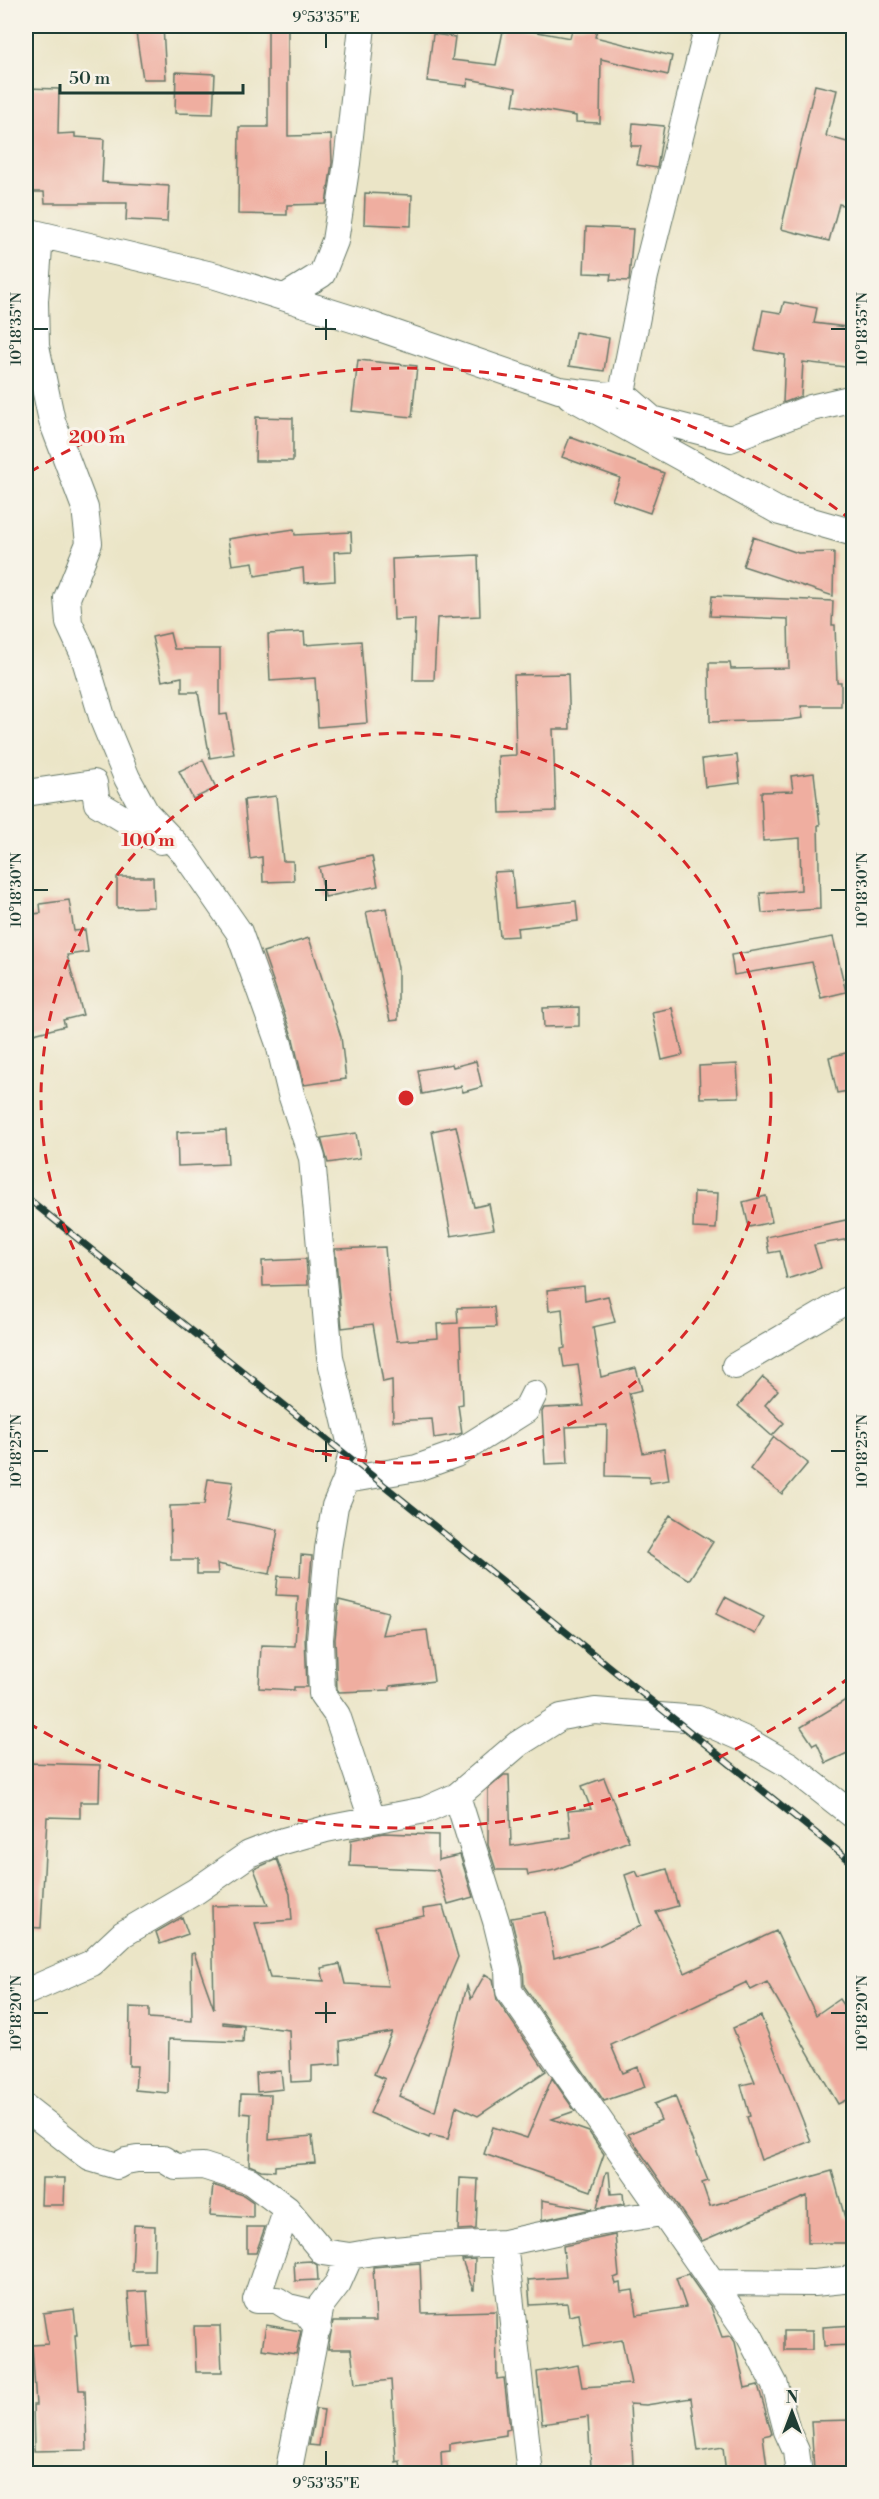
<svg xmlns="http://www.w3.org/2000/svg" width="879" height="2499" font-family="'Libre Bodoni',serif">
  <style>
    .building { fill: #efaea0 }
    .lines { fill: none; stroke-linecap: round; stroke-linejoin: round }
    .minor-casing { stroke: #667867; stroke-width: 28 }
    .minor { stroke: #fff; stroke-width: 26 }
    .rail-casing { stroke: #1f3d34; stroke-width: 7 }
    .rail { stroke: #f7f3e8; stroke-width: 4.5; stroke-dasharray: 14; stroke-linecap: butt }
    .ticks { fill: none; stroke: #1f3d34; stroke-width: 2 }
    .ring { fill: none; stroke: #d62828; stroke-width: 3; stroke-dasharray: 10 8 }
    .centre { fill: #d62828; stroke: #f7f3e8; stroke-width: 3 }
    .ring-label { font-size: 18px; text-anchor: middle; font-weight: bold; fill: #d62828; stroke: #f7f3e8; stroke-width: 6; stroke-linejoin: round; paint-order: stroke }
    .neatline { fill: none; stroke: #1f3d34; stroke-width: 2 }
    .ticks-label { font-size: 15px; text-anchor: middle; fill: #1f3d34 }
  </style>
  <rect width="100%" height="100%" fill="#f7f3e8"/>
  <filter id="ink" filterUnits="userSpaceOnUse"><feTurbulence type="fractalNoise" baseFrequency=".0167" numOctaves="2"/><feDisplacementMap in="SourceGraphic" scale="12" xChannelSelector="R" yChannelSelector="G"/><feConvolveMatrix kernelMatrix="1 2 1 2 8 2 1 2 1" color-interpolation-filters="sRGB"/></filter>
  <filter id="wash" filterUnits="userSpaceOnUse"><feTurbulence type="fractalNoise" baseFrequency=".008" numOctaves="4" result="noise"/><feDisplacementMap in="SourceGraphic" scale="24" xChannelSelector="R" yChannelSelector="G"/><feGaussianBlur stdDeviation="1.35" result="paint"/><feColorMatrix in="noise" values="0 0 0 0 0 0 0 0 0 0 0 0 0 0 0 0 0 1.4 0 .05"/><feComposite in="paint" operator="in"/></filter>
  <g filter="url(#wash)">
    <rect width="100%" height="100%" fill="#ebe5c7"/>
    <g id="blocks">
      <path class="building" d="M 135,26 L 163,26 L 166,79 L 143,79 Z
        M 268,26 L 288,26 L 288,136 L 331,135 L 332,163 L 326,204 L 287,205 L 287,215 L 238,214 L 239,127 L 268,127 Z
        M 504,26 L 570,38 L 573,26 L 598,26 L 595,37 L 672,56 L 668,75 L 601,59 L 600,123 L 576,122 L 576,116 L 513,105 L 516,88 L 468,79 L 467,86 L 427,81 L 433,34 L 455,37 L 452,60 L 496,65 Z
        M 176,72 L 215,74 L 213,114 L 175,113 Z
        M 815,85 L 837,90 L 826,136 L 854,144 L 854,208 L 839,204 L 829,241 L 781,229 Z
        M 26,88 L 59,89 L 58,134 L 75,133 L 75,137 L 104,139 L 102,182 L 169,186 L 167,222 L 126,220 L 127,203 L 45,203 L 44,192 L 26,192 Z
        M 633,123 L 664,126 L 657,168 L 637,165 L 641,146 L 631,146 Z
        M 365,193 L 412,195 L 411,226 L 364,224 Z
        M 586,227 L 633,229 L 629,281 L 610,280 L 611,274 L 584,273 Z
        M 784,302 L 817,308 L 814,323 L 854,328 L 854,368 L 803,362 L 801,396 L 783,403 L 785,355 L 755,350 L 763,310 L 781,313 Z
        M 575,332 L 609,338 L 604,371 L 569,366 Z
        M 358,360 L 417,366 L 412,417 L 352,411 Z
        M 256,417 L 293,418 L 293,461 L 255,461 Z
        M 570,437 L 664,473 L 650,513 L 612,500 L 620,478 L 562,457 Z
        M 294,529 L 295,535 L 351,532 L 352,551 L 334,552 L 335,581 L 304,583 L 303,568 L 255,576 L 253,562 L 232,565 L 228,539 Z
        M 753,537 L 798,553 L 834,552 L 833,596 L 743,566 Z
        M 478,555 L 480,616 L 437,618 L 434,680 L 413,680 L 415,619 L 394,620 L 392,559 Z
        M 712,596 L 833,601 L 832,625 L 835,625 L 837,682 L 841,682 L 841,706 L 801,706 L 803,718 L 788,720 L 710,722 L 709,663 L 730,663 L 731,669 L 789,668 L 788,619 L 710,616 Z
        M 304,632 L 305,645 L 361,641 L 367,723 L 318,727 L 315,678 L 270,681 L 268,634 Z
        M 170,633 L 174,649 L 220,649 L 220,715 L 227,714 L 234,754 L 210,758 L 198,692 L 182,692 L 182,677 L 162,681 L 152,637 Z
        M 568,674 L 570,729 L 553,729 L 556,811 L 500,813 L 498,756 L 516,755 L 514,675 Z
        M 737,755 L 740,783 L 705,787 L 702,759 Z
        M 203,760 L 216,788 L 193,799 L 179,771 Z
        M 814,773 L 820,825 L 818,825 L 820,909 L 762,913 L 760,893 L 801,890 L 800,838 L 763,841 L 761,792 L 793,791 L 791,776 Z
        M 276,796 L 283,861 L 293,861 L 294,881 L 263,882 L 262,857 L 250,859 L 244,800 Z
        M 372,856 L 378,886 L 325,897 L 319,867 Z
        M 512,871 L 515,908 L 576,901 L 578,921 L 517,928 L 518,936 L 500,937 L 494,872 Z
        M 117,877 L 153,877 L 154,907 L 117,908 Z
        M 69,900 L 74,931 L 85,930 L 88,952 L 67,955 L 83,1015 L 63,1020 L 65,1026 L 26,1036 L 26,915 L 41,913 L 40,904 Z
        M 386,908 L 398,968 L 398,1020 L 390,1021 L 366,912 Z
        M 833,937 L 846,992 L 821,998 L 812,962 L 734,975 L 731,955 Z
        M 309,938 L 341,1037 L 346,1079 L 304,1085 L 293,1039 L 263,952 Z
        M 579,1007 L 579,1026 L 544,1027 L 543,1008 Z
        M 672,1008 L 683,1055 L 662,1060 L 652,1012 Z
        M 854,1051 L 854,1090 L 837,1093 L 829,1057 Z
        M 476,1061 L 482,1087 L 463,1092 L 461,1086 L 422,1094 L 418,1070 L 452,1064 L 453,1067 Z
        M 737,1064 L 739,1097 L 700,1098 L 699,1066 Z
        M 456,1126 L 474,1207 L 489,1204 L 494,1229 L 451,1236 L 432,1131 Z
        M 226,1130 L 228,1164 L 178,1166 L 177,1132 Z
        M 356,1133 L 360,1158 L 328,1163 L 321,1138 Z
        M 694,1192 L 718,1193 L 716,1229 L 693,1228 Z
        M 766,1196 L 772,1222 L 749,1227 L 743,1202 Z
        M 846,1220 L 850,1239 L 814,1245 L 821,1268 L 787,1279 L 780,1251 L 769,1253 L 766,1237 Z
        M 385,1247 L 389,1296 L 397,1341 L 438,1338 L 437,1324 L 458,1323 L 457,1308 L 494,1307 L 496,1327 L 460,1328 L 463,1404 L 458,1405 L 462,1433 L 459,1434 L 434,1438 L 432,1419 L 393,1421 L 392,1380 L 383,1382 L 373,1324 L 342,1328 L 335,1249 Z
        M 306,1259 L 308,1285 L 263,1286 L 262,1261 Z
        M 584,1286 L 585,1301 L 608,1296 L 615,1322 L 593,1327 L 601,1377 L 636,1368 L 642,1390 L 629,1393 L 643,1453 L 664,1449 L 669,1480 L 650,1483 L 649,1477 L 606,1476 L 607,1425 L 566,1427 L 568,1463 L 545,1464 L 542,1412 L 544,1408 L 584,1406 L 578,1365 L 564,1367 L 561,1349 L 565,1348 L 562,1309 L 549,1311 L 547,1290 Z
        M 763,1377 L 778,1390 L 765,1405 L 784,1423 L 772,1436 L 738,1406 Z
        M 774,1437 L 808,1463 L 782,1494 L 750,1469 Z
        M 208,1479 L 233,1482 L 227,1520 L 278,1530 L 270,1574 L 217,1564 L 218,1574 L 197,1574 L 197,1560 L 171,1560 L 170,1506 L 204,1505 Z
        M 670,1515 L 713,1542 L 689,1580 L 646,1553 Z
        M 301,1555 L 312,1556 L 305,1638 L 307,1687 L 294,1687 L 294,1690 L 259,1688 L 261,1645 L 295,1646 L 298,1596 L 276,1595 L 278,1576 L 300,1577 Z
        M 725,1597 L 764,1617 L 755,1634 L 716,1614 Z
        M 339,1600 L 388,1612 L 382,1635 L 427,1630 L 434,1681 L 390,1686 L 390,1690 L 339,1692 L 337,1689 L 335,1639 Z
        M 854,1695 L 854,1750 L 826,1763 L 817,1743 L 813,1745 L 801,1727 Z
        M 26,1763 L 100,1765 L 99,1802 L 80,1802 L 80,1818 L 47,1817 L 41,1928 L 26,1927 Z
        M 504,1775 L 509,1775 L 511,1846 L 571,1837 L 568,1811 L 591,1809 L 582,1786 L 604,1778 L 629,1841 L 555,1870 L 528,1875 L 527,1870 L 496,1870 L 488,1845 L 488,1789 Z
        M 383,1833 L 438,1835 L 438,1860 L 460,1855 L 473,1897 L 448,1904 L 438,1870 L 350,1866 L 351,1840 Z
        M 277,1859 L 290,1894 L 292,1920 L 255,1923 L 270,1978 L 324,1981 L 321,1968 L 340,1964 L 345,1984 L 388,1986 L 375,1926 L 424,1916 L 423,1909 L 443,1906 L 458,1957 L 399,2096 L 435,2112 L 467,1986 L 471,1999 L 485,1974 L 493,1979 L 497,2000 L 546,2071 L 478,2116 L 456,2106 L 448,2139 L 430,2135 L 429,2138 L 370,2113 L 385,2079 L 374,2074 L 392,2032 L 340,2041 L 341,2064 L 312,2066 L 312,2081 L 291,2082 L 289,2030 L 223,2022 L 223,2024 L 244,2026 L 243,2042 L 169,2039 L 168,2093 L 135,2090 L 137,2066 L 129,2066 L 130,2007 L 149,2008 L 149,2018 L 192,2021 L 191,1954 L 194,1953 L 214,2009 L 212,1906 L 268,1905 L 254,1869 Z
        M 667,1869 L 678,1906 L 656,1912 L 685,1973 L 776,1931 L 816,2015 L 839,1999 L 854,2021 L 854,2096 L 838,2104 L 767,1982 L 751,1990 L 747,1982 L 611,2045 L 623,2073 L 638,2067 L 645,2087 L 604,2101 L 524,1986 L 523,1967 L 511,1918 L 546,1912 L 554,1958 L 600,1945 L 641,1925 L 625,1875 L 636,1871 L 639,1877 Z
        M 182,1917 L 188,1934 L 160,1944 L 156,1932 Z
        M 761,2016 L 811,2141 L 761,2160 L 747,2117 L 750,2116 L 741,2085 L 755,2082 L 733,2028 Z
        M 281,2071 L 283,2089 L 257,2092 L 256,2073 Z
        M 552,2078 L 575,2111 L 552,2119 L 589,2132 L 604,2154 L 591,2191 L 484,2154 L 493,2127 L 527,2138 Z
        M 241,2094 L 271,2095 L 269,2140 L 312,2136 L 315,2163 L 275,2166 L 275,2171 L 261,2170 L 249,2165 L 251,2114 L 240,2113 Z
        M 675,2096 L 708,2181 L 702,2183 L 710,2206 L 832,2171 L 845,2218 L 854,2218 L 854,2243 L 808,2243 L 807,2196 L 702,2241 L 628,2134 L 661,2120 L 654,2104 Z
        M 606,2172 L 609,2172 L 611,2194 L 623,2193 L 624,2204 L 597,2208 Z
        M 42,2178 L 65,2178 L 64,2205 L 41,2205 Z
        M 460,2178 L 478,2179 L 476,2229 L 458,2230 Z
        M 213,2185 L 243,2195 L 253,2202 L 253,2218 L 210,2215 Z
        M 542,2200 L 592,2209 L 542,2220 Z
        M 134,2225 L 155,2226 L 154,2271 L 132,2271 Z
        M 247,2227 L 265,2227 L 256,2253 L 247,2253 Z
        M 615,2235 L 619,2276 L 614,2278 L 616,2284 L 620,2283 L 621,2292 L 633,2290 L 637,2315 L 686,2307 L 676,2278 L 688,2274 L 711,2307 L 722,2337 L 731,2336 L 735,2342 L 745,2388 L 758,2385 L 772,2434 L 763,2436 L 768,2474 L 726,2474 L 723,2447 L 698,2451 L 691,2398 L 646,2405 L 630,2404 L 633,2465 L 591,2467 L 588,2417 L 542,2424 L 537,2372 L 578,2365 L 582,2387 L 631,2384 L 622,2340 L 584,2346 L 579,2314 L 569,2316 L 567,2303 L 530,2305 L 528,2280 L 566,2277 L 563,2246 Z
        M 475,2259 L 474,2290 L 473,2290 L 462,2260 Z
        M 311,2261 L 317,2265 L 318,2280 L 295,2281 L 294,2262 Z
        M 420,2263 L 422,2313 L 496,2311 L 497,2379 L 504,2378 L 510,2429 L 506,2430 L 506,2435 L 450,2444 L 450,2451 L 441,2452 L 442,2474 L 401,2474 L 400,2461 L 396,2462 L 391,2380 L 355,2384 L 351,2349 L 328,2349 L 333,2321 L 376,2321 L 373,2267 Z
        M 147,2291 L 150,2346 L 132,2347 L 128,2292 Z
        M 74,2309 L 77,2335 L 75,2335 L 79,2390 L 85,2390 L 87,2450 L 34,2451 L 33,2405 L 36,2405 L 32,2345 L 48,2344 L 43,2313 Z
        M 266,2325 L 301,2331 L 296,2354 L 262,2349 Z
        M 854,2325 L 854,2345 L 824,2346 L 823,2327 Z
        M 194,2326 L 220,2326 L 222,2372 L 196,2372 Z
        M 784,2331 L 812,2331 L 812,2350 L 784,2350 Z
        M 316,2409 L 324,2410 L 319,2446 L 309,2445 Z
        M 854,2420 L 854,2471 L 814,2471 L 811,2421 Z"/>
    </g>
  </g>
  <g filter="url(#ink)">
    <use href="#blocks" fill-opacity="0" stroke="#667867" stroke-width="1.5"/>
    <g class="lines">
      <g class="minor-casing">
        <path id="minor" d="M 26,231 L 216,276 L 365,323 L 559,390 L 602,395 L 622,393 L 652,419 L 730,439 L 811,408 L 854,398
          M 40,235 L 35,301 L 36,346 L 52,421 L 85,508 L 89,543 L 67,598 L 69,623 L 83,653 L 103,720 L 127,778 L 146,813 L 185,854 L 239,932 L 279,1044 L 291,1094 L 312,1158 L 330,1357 L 352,1450 L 346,1480 L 335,1506 L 328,1549 L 320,1639 L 322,1694 L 337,1715 L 372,1819
          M 285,297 L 322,274 L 335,241 L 347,163 L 362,26
          M 622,393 L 645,276 L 708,26
          M 570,396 L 780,512 L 854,533
          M 26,793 L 94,783 L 97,803 L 161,841
          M 735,1366 L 854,1296
          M 346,1480 L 417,1468 L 456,1454 L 526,1410 L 534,1394
          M 457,1796 L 496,1921 L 508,1970 L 509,1991 L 749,2335 L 775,2385 L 787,2431 L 796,2451 L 799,2474
          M 26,1992 L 92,1963 L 123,1934 L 196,1891 L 249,1854 L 280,1842 L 326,1829 L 425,1810 L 457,1796 L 518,1744 L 561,1717 L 595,1711 L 698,1719 L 746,1740 L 789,1765 L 854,1816
          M 26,2108 L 90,2158 L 117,2166 L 126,2161 L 137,2159 L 163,2159 L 176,2167 L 203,2166 L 250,2181 L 287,2209 L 323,2252 L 350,2256 L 373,2252 L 438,2246 L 504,2243 L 597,2223 L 662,2213
          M 287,2209 L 256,2300 L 277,2300 L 288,2307 L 305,2311 L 318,2328
          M 504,2243 L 530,2474
          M 714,2282 L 814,2283 L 854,2279
          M 288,2474 L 321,2305 L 338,2283 L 350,2256"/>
      </g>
      <use href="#minor" class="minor"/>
      <g class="rail-casing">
        <path id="rail" d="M 26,1197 L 854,1864"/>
      </g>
      <use href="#rail" class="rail"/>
    </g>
  </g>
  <path class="ticks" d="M 326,33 L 326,48M 326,319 L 326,340M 33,329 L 48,329M 315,329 L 336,329M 831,329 L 846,329M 326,880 L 326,901M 33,890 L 48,890M 315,890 L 336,890M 831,890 L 846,890M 326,1441 L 326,1462M 33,1451 L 48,1451M 315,1451 L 336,1451M 831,1451 L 846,1451M 326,2002 L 326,2023M 33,2013 L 48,2013M 315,2013 L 336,2013M 831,2013 L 846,2013M 326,2451 L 326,2466"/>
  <g class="ring">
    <circle cx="406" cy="1098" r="365"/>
    <path d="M850 1677A730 730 0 0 1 30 1724M30 472A730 730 0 0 1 850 519"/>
  </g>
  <circle cx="406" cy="1098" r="9" class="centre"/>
  <g class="ring-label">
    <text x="97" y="443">200 m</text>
    <text x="148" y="846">100 m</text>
  </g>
  <rect width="879" height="2499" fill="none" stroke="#f7f3e8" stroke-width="66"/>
  <g transform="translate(792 2412)" stroke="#f7f3e8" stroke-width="4.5" paint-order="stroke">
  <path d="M0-4.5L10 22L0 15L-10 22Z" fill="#1f3d34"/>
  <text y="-9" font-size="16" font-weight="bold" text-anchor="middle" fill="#1f3d34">N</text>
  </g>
  <path d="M60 84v9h183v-9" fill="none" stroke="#1f3d34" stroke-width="3"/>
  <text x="69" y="84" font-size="18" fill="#1f3d34" stroke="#f7f3e8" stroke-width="4.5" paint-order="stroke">50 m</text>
  <rect x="33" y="33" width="813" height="2433" class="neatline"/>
  <g class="ticks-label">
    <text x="326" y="22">9°53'35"E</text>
    <text transform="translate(16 329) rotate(-90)" y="5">10°18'35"N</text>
    <text transform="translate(862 329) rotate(-90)" y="5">10°18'35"N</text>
    <text transform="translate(16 890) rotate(-90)" y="5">10°18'30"N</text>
    <text transform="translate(862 890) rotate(-90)" y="5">10°18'30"N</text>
    <text transform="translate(16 1451) rotate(-90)" y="5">10°18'25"N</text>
    <text transform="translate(862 1451) rotate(-90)" y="5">10°18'25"N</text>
    <text transform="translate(16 2013) rotate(-90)" y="5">10°18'20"N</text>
    <text transform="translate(862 2013) rotate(-90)" y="5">10°18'20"N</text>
    <text x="326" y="2488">9°53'35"E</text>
  </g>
</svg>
